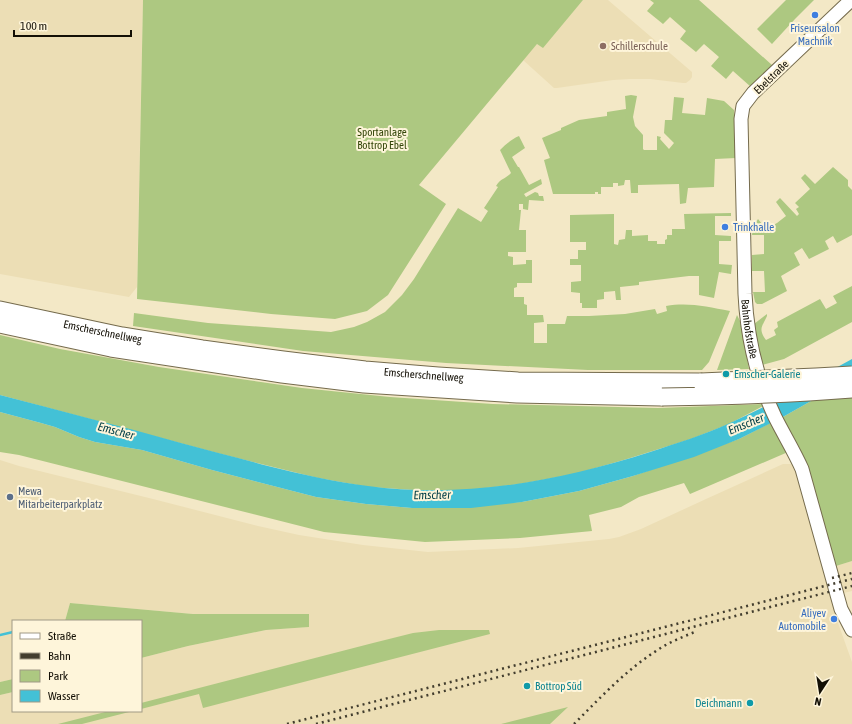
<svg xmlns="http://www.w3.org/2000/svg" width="852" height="724" font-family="'Asap Condensed',sans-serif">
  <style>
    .built { fill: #ecdeb5 }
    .green { fill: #adc881 }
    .water { fill: #43c1d6 }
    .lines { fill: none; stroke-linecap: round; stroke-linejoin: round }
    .stream { stroke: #43c1d6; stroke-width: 2.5 }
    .secondary-casing { stroke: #756b4d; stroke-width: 15 }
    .highway-casing { stroke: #756b4d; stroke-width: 19 }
    .secondary { stroke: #fff; stroke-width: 13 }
    .highway { stroke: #fff; stroke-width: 17 }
    .rail { stroke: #423d2e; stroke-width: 2.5; stroke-dasharray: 2 4; stroke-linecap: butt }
    .highway-bridge-casing { stroke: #756b4d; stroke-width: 19; stroke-linecap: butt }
    .highway-bridge { stroke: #fff; stroke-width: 17 }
    .shop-dot { fill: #3f7fe0; stroke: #fef5da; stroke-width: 1.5 }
    .education-dot { fill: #8d6e63; stroke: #fef5da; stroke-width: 1.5 }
    .culture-dot { fill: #0f9aa8; stroke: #fef5da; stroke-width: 1.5 }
    .service-dot { fill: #5c6f8a; stroke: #fef5da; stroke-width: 1.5 }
    .labels { text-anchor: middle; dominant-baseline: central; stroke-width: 4; stroke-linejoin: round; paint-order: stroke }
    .shop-label { font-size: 11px; fill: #366cbe; stroke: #fef5da }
    .education-label { font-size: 11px; fill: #785e54; stroke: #fef5da; text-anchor: start }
    .street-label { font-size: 11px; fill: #130f05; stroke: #fef5da }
    .park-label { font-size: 11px; fill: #334508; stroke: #fef5da }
    .culture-label { font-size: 11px; fill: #0d838f; stroke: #fef5da; text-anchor: start }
    .service-label { font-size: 11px; fill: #4e5e75; stroke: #fef5da; text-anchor: start }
    .water-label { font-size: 12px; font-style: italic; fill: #013d46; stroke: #fef5da }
  </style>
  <rect width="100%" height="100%" fill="#f3e8c6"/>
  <path class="built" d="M 0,0 L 143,0 L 137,287 L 129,297 L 0,274 Z
    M 583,0 L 608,0 L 692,72 L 692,77 L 690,80 L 686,83 L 683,83 L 650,79 L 630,79 L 613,80 L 557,88 L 554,88 L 523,60 L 537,44 L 543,47 Z
    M 0,460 L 19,466 L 153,499 L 258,526 L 299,535 L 363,545 L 428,552 L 518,548 L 609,539 L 619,537 L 641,529 L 706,499 L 783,464 L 790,464 L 794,465 L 796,469 L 823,570 L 852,561 L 852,591 L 831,596 L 838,623 L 852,662 L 852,724 L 0,724 L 0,695 L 13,692 L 13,711 L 141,711 L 141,658 L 188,646 L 266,630 L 309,627 L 308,614 L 193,614 L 70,603 L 65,621 L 13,621 L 13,679 L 0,682 Z"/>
  <path class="green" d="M 143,0 L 583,0 L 543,48 L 537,44 L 419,185 L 446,204 L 388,295 L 367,311 L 335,319 L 271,314 L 137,299 Z
    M 650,0 L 699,0 L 772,65 L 751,87 L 733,71 L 726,79 L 711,66 L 719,57 L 704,44 L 696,52 L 680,39 L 686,31 L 670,17 L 663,24 L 647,11 L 654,3 Z
    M 786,0 L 814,0 L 795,19 L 772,44 L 757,29 Z
    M 631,95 L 637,96 L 633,117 L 635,126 L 643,135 L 643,149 L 644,150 L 657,150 L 657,136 L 661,137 L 660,139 L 669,149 L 674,143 L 664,133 L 665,120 L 672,120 L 674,97 L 684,98 L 682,113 L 705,115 L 707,98 L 724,101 L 734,110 L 736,158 L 715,159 L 714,187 L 688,188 L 686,203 L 680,204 L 679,184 L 638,185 L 638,193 L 631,193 L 630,180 L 625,180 L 624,185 L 618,186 L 618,183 L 613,183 L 613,187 L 601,187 L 601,194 L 598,194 L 598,192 L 595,192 L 595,194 L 553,194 L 544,160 L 550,158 L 542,138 L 561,130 L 561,128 L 579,120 L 607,116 L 607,112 L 626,109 L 625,96 Z
    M 519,136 L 525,148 L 512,157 L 518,167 L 519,167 L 529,185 L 541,179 L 542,184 L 524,194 L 526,197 L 535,192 L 538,193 L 539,196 L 543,196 L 544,201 L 529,200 L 528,210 L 523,209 L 523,204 L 519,204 L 519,210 L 521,210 L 519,230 L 526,230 L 526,252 L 508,252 L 508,256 L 513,257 L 513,265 L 526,264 L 526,260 L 532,260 L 532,283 L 517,283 L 517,287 L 514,288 L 514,297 L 524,297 L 524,304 L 527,305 L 527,315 L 543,315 L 544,322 L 534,323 L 534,343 L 547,343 L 547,324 L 565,324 L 567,316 L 589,316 L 625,314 L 655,309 L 657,314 L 667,311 L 666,306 C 689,302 707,307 730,311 L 709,362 L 702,370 L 588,370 L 446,363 L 303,351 L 133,326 L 134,313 L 208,323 L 331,332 L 354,327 L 367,322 L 385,312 L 402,295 L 414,279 L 458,208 L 481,222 L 488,211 L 484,208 L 498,187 L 496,186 C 501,178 506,179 511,173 L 500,150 C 506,144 512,139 519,136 Z
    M 833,167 L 848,180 L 848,186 L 852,190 L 852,235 L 837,243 L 833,236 L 825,241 L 829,249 L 809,259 L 802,248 L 794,253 L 800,265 L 781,276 L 787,291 L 762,304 L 757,304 L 755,302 L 753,292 L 765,292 L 764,271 L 752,271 L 752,255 L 764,254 L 764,235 L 752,235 L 753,227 L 758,219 L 766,229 L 777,223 L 786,216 L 776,202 L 780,198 L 797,216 L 799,214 L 796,209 L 799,207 L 795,203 L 810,189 L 801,178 L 805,174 L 815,184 Z
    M 731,213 L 731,216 L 715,216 L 715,235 L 731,236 L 731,241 L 719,241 L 719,264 L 732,265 L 731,274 L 719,272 L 714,298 L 699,295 L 699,276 L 689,276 L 639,282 L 639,285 L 620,287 L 621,300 L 616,300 L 615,291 L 604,292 L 604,299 L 597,300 L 597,308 L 582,308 L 582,303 L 580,303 L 580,293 L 571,292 L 571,282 L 581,281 L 581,265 L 570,265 L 570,259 L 578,259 L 578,250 L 586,250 L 586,242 L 570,242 L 570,215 L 614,214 L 614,244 L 618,245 L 619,240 L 625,239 L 626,230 L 632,230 L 632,236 L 648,235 L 648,241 L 657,241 L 657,244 L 665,244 L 665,240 L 667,239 L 667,235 L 672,235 L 672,229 L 685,229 L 684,214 Z
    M 852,286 L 852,322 L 784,359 L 762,365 L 754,324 L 767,314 L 767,316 C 762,327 758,329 766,340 L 776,335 L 774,330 L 778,327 L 777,322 L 820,299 L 826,309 L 837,303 L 833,296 Z
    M 737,315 L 740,321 L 749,369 L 717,370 Z
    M 0,335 L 60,349 L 159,367 L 302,388 L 390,397 L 493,404 L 658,408 L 767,404 L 729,424 L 691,439 L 627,459 L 575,474 L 520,484 L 469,490 L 414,490 L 369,487 L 318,478 L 217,453 L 0,395 Z
    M 852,378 L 852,561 L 836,566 L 817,499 L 801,455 L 781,418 Z
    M 0,412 L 41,423 L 55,427 L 79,437 L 95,442 L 142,450 L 212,470 L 316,497 L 366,504 L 412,508 L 522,502 L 579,491 L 633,476 L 739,439 L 774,421 L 788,452 L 690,494 L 684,483 L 639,497 L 621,507 L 589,515 L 592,531 L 520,538 L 425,542 L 324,532 L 19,455 L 0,452 Z
    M 70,603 L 193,614 L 309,614 L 309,627 L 266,630 L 188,646 L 141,658 L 141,621 L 65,621 Z
    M 439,630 L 489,630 L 490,634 L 203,708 L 199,694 L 141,709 L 141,703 L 373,643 L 413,633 Z
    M 13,679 L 13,692 L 0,695 L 0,682 Z
    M 568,707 L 550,724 L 501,724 Z
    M 109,711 L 133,711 L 82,724 L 58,724 Z"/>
  <path class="water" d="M 852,359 L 852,378 L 781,418 L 739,439 L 694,457 L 633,476 L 579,491 L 522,502 L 471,508 L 412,508 L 366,504 L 316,497 L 212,470 L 142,450 L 95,442 L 79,437 L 55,427 L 41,423 L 0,412 L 0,395 C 60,411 121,426 181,443 C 210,451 239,458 268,466 C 301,474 334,482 368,486 C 464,499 559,481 650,452 C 677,443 704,435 730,423 C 772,404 812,381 852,359 Z"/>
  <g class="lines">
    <path class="stream" d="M 0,635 L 13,632"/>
    <g class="secondary-casing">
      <g id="secondary">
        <path id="s1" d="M 851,0 L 753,93 L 743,106 L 741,119 L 745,294 C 747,336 757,379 775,417 C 784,435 794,451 802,469 L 841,609 L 852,630"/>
      </g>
    </g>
    <g class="highway-casing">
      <g id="highway">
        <path id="s2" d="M 0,310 L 122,336 L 202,349 L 283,360 L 365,370 L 438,376 L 518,381 L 701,382"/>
        <path d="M 0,324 L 111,348 L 282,374 L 364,384 L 517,394 L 662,397"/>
      </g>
    </g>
    <use href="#secondary" class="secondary"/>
    <use href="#highway" class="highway"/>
    <path class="rail" d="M 832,578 L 852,573
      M 287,724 L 852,579
      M 316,724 L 852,586
      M 574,724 C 600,698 625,671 656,651 C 669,642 683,637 697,631"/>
    <g class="highway-bridge-casing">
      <path id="highway-bridge" d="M 701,382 L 816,377 L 852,375
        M 662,397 C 725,396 789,394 852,389"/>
    </g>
    <use href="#highway-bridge" class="highway-bridge"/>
  </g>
  <g class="shop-dot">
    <circle cx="815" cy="15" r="4"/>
    <circle cx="725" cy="227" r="4"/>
    <circle cx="834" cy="619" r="4"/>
  </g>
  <circle class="education-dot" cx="603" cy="46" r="4"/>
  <g class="culture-dot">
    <circle cx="726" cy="374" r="4"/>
    <circle cx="527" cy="686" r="4"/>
    <circle cx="750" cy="703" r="4"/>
  </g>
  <circle class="service-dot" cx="10" cy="497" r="4"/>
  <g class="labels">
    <g class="shop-label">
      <text x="815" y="28">Friseursalon<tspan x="815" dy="13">Machnik</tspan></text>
      <text x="733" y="227" text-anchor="start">Trinkhalle</text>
      <text x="826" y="613" text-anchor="end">Aliyev<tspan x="826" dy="13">Automobile</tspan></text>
    </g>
    <g class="education-label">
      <text x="611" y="46">Schillerschule</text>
    </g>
    <g class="street-label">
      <text transform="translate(771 77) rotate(-44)">Ebelstraße</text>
      <text stroke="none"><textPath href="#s1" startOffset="375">Bahnhofstraße</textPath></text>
      <text stroke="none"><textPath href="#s2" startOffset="105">Emscherschnellweg</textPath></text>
      <text stroke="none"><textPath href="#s2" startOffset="429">Emscherschnellweg</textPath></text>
    </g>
    <g class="park-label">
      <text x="382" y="132">Sportanlage<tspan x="382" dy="13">Bottrop Ebel</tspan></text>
    </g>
    <g class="culture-label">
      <text x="734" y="374">Emscher-Galerie</text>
      <text x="535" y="686">Bottrop Süd</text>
      <text x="742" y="703" text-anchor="end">Deichmann</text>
    </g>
    <g class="service-label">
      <text x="18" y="491">Mewa<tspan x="18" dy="13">Mitarbeiterparkplatz</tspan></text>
    </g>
    <g class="water-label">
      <text transform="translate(746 424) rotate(-22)">Emscher</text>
      <text transform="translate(116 431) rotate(15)">Emscher</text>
      <text transform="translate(432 495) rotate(-1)">Emscher</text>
    </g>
  </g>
  <rect x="12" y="620" width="130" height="92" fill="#fef5da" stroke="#a09985"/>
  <rect x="20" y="633" width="20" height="6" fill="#ffffff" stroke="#a09985"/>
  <text x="48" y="640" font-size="12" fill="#130f05">Straße</text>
  <rect x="20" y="653" width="20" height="6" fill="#423d2e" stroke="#a09985"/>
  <text x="48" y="660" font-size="12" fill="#130f05">Bahn</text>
  <rect x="20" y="670" width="20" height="12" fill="#adc881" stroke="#a09985"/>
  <text x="48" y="680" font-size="12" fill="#130f05">Park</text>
  <rect x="20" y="690" width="20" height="12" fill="#43c1d6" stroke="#a09985"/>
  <text x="48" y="700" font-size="12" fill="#130f05">Wasser</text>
  <g transform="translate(820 692) rotate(192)" stroke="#fef5da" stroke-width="3" paint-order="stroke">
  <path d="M0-3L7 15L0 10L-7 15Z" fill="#130f05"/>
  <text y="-6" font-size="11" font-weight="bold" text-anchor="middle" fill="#130f05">N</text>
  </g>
  <path d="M14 30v6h117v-6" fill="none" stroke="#130f05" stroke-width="2"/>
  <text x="20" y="30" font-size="12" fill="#130f05" stroke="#fef5da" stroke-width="3" paint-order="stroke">100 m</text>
</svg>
